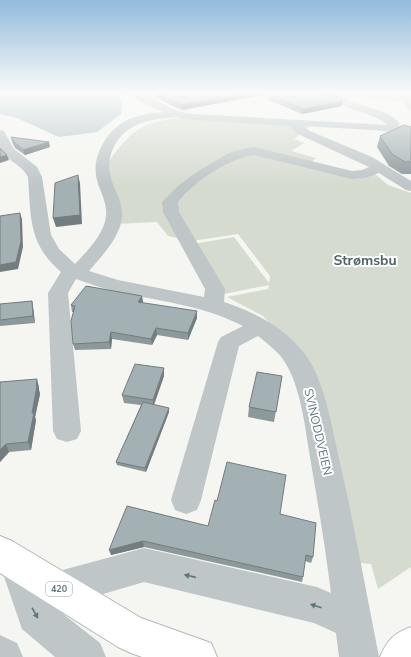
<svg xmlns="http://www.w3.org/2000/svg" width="411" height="657" font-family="'Nunito Sans',sans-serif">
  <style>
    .green { fill: #d6dbd0 }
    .water { fill: #b3c6c7 }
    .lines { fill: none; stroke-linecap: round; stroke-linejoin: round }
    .major-casing { stroke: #b3b9bc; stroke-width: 2 }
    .minor { fill: #bfc6c8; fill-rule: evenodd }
    .major { fill: #fff; fill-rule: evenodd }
    .wall { fill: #8d989b }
    .shaded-wall { fill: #737c7e }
    .building { fill: #a4b1b4; stroke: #737c7e }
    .oneway { fill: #5e777f }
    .labels { text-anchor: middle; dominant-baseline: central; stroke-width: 4; stroke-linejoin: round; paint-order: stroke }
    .shield { fill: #fff; stroke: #8ea0a5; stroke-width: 1 }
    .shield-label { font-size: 9px; font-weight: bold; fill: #5e777f }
    .near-street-label { font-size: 12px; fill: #5e777f; stroke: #fff }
    .district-label { font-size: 14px; font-weight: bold; fill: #506369; stroke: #fff }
  </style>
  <rect width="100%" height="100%" fill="#f5f5f1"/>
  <path class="green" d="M 339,93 L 411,93 L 411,112 L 405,107 L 403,102 L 355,96 L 345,98 Z
    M 187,116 L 311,126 L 294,139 L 304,143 L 291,151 L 316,158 L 308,165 L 375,174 L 388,185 L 411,193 L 411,567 L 378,589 L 371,564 L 351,562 L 336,463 L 282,355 L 275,347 L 268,321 L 263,316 L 227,297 L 268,289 L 269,285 L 224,294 L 193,244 L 234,237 L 269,283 L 270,276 L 238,234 L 192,241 L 168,236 L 157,222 L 116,224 L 103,172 C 112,155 128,133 147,125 C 160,120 173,119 187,116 Z"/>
  <path class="water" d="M 0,93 L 115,93 L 122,102 L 121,114 L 97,132 L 59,137 L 17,118 L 0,114 Z"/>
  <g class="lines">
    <g class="major-casing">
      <path id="major" d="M 0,536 L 12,541 L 141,618 L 211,643 L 217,657 L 142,657 L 131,653 L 118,647 L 0,573 Z
        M 411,627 L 411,657 L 380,657 C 388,639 393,634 411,627 Z"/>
    </g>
    <path class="minor" d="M 130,93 C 145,91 163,105 177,111 C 182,112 188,113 193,114 L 388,125 C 370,110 344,113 329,93 L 339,93 C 355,110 386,105 400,124 L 398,126 L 411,128 L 411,134 L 374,130 L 302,126 L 310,131 L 372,157 L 411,181 L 411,191 L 406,190 L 379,173 L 365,178 L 352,179 L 254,155 C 226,160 196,180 178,202 L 179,212 L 225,289 L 224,302 C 254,312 284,327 304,353 C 324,378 332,427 339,458 C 354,524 366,591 379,657 L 339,657 L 336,633 L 314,623 L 144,582 L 59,607 L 48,602 L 100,643 L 106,657 L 55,657 L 22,629 L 0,565 L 5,552 L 17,547 L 29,552 L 42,586 L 46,576 L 59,571 L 144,548 L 317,587 L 331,593 C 325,545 317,498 309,451 C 305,425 300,387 286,364 C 280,353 268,344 258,336 L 239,346 L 201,500 L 197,510 L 186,514 L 175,510 L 171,500 L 218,342 L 221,337 L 243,326 C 203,305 157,301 114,291 C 101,288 88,283 76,279 L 68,293 L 81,431 L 77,439 L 67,442 L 57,439 L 53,431 L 48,293 L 61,272 C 28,244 31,216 28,177 C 22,164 4,160 0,147 C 0,142 0,135 0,130 L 4,131 L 14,149 L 37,167 L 42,177 L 51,235 L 59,249 L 75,264 C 87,251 104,235 106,216 C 108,202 98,189 96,175 C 93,155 107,131 124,122 C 136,115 150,113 163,112 L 141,102 ZM 176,117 L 193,120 L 290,126 L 296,133 L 369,167 L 362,170 L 352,171 L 254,147 L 243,149 L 229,153 L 198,171 L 178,186 L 162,202 L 163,212 L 205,289 L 204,297 L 118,280 L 89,271 C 102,256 121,236 122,216 C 123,202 114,190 111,178 C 108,169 109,159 112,151 C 123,123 150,119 176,117 Z
      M 0,635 L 17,643 L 23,657 L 0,657 Z"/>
    <use href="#major" class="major"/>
  </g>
  <path class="wall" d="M 156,93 L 287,93 L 289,94 L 320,93 L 343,101 L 342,106 L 302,114 L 269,100 L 269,94 L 272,93 L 182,110 L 156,98 Z
    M 411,127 L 411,174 L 402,174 L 389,166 L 377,147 L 380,136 Z
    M 11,137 L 50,147 L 25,155 L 15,148 L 12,142 Z
    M 142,296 L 143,303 L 197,318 L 188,340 L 157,335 L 152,345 L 112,339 L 111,349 L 75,350 L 73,344 L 74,312 L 72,312 L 71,305 Z
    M 32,301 L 33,307 L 35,323 L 0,326 L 0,304 Z
    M 164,376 L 154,405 L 169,408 L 169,412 L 146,472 L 117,465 L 116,462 L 141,405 L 124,403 L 122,395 Z
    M 282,376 L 274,422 L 248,417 L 249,407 Z
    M 0,382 L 39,387 L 39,390 L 40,394 L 35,417 L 36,420 L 31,450 L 9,452 L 0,462 Z
    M 217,501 L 280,514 L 313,557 L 311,563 L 305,561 L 303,577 L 302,582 L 144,547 L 111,555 L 127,506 L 208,526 Z"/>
  <path class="shaded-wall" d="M 248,93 L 274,93 L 182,110 L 182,105 Z
    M 343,101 L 342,106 L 302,114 L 303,109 Z
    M 49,142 L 50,147 L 25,155 L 23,150 Z
    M 7,155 L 9,160 L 0,163 L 0,157 Z
    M 78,175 L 80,183 L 82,224 L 56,227 L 53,218 Z
    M 20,213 L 22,219 L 23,247 L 18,269 L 0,272 L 0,265 Z
    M 142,296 L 143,303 L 139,309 L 138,302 Z
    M 32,301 L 33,307 L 35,323 L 33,316 Z
    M 197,311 L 197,318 L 188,340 L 188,333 Z
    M 156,328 L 157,335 L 152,345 L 151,339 Z
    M 111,332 L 112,339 L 111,349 L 109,342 Z
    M 164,368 L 164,376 L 153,407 L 153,400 Z
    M 37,379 L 39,387 L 39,390 L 40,394 L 35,417 L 36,420 L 31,450 L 28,442 Z
    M 169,408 L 169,412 L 146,472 L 145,468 Z
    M 6,444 L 9,452 L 0,462 L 0,450 Z
    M 143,541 L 144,547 L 111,555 L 109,550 Z"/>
  <path class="building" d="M 156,93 L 248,93 L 182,105 Z
    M 273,93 L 287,93 L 289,94 L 296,93 L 316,93 L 335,96 L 343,101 L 303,109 L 269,94 Z
    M 404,125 L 411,127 L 411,162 L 405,162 L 392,154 L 380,136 Z
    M 11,137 L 49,142 L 23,150 L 14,142 Z
    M 0,148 L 7,155 L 0,157 Z
    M 78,175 L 80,215 L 53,218 L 55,183 Z
    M 20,213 L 21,241 L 16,262 L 0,265 L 0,216 Z
    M 86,286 L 142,296 L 138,302 L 197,311 L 188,333 L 156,328 L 151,339 L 111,332 L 109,342 L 73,344 L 71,321 L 75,306 L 71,305 Z
    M 32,301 L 33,316 L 0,320 L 0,304 Z
    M 135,364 L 164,368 L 153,400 L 122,395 Z
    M 257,372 L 282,376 L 276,412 L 249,407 Z
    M 37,379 L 36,386 L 37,386 L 32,413 L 34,413 L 28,442 L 6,444 L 0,450 L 0,382 Z
    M 143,402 L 169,408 L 145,468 L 116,462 Z
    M 227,462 L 286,475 L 280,514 L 316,523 L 313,557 L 306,555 L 303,577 L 143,541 L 109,550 L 127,506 L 208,526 L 215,500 L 217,501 Z"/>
  <defs><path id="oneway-solid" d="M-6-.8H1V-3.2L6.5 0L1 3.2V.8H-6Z"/></defs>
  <g class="oneway">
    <use href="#oneway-solid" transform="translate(190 576) rotate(-167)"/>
    <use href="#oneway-solid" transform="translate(316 606) rotate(-162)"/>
    <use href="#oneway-solid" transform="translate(35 613) rotate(61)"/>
  </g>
  <linearGradient id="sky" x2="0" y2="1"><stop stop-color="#93bbdb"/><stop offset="0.5" stop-color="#fafaf9"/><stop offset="1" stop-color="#fafaf9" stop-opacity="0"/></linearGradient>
  <rect width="411" height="185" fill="url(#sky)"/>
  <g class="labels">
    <rect class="shield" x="46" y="582" width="26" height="14" rx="3"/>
    <g class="shield-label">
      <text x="59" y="589">420</text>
    </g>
    <g class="near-street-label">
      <text transform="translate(318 432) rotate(77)">SVINODDVEIEN</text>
    </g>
    <g class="district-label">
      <text x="365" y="260">Strømsbu</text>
    </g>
  </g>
</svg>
